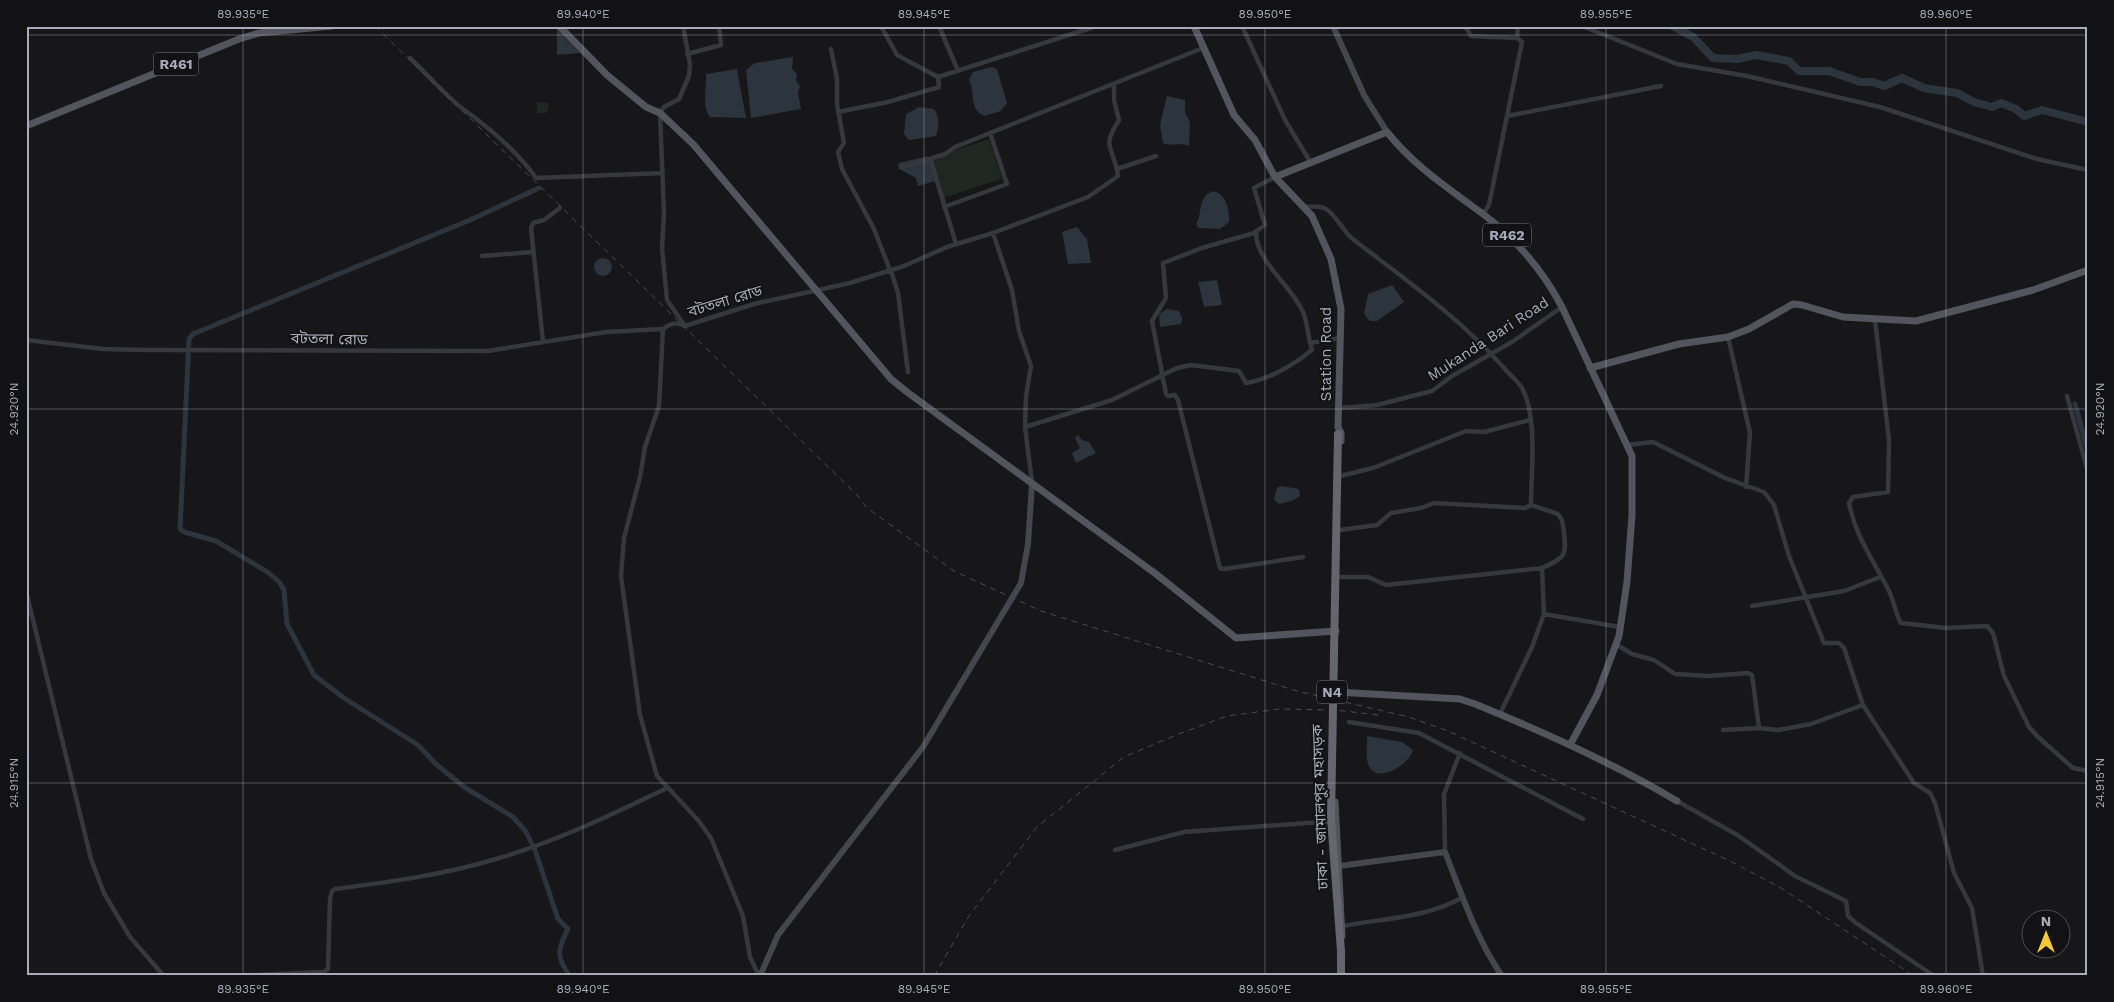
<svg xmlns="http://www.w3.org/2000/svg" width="2114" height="1002" font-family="'Work Sans','Noto Sans Bengali',sans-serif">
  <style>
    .green { fill: #1e2720 }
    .water { fill: #2c343d }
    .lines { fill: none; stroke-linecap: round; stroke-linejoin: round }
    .canal { stroke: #2c343d; stroke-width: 5 }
    .river { stroke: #2c343d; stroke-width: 8 }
    .street { stroke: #37383e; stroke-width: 4.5 }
    .secondary { stroke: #45464e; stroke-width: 6 }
    .primary { stroke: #53545d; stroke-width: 7 }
    .highway { stroke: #63656f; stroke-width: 8 }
    .rail { stroke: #4a4b53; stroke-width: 1; stroke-dasharray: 6 5; stroke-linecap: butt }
    .highway-bridge { stroke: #63656f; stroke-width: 8 }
    .ticks { fill: none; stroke: #a8abb9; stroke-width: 1; stroke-opacity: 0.45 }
    .labels { text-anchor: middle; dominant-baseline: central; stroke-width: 4; stroke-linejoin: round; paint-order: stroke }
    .shield { fill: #121113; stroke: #7b7d87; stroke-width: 1 }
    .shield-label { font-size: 14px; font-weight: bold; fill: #a8abb9 }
    .street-label { font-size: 15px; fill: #a8abb9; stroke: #121113 }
    .neatline { fill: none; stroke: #a8abb9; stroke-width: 2 }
    .ticks-label { font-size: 12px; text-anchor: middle; fill: #a8abb9 }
  </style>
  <rect width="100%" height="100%" fill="#171618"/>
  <path class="green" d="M 537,102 L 549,103 L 547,113 L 537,113 Z
    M 989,139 L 1002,179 L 942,198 L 929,159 Z"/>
  <path class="water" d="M 557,30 L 580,53 L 557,55 Z
    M 793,57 L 792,69 L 797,74 L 796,81 L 800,86 L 798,93 L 801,109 L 751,118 L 746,70 L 755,63 Z
    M 992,67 L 997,69 L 1007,103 L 1001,111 L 984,116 C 968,108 976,94 969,80 L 973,72 Z
    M 737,69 L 746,118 L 710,117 C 701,106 707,87 706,74 Z
    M 1167,96 L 1185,100 L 1185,112 L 1190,123 L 1189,146 C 1180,142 1172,147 1163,143 L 1160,125 Z
    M 919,107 L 934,109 C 940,116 939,128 936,136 L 909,140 L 904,134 L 906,114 Z
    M 929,156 L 935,181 L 918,186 L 916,178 L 899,169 L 898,163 Z
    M 1213,191 C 1226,194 1230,210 1229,222 L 1220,229 L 1198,228 L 1196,224 C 1203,213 1197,197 1213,191 Z
    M 1077,227 L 1087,239 L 1091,263 L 1068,264 L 1062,232 Z
    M594 267a9 9 0 1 1 18 0a9 9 0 1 1-18 0Z
    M 1217,280 L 1222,305 L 1204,307 L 1198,282 Z
    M 1392,285 L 1404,302 L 1377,321 L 1370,321 L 1364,314 L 1368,294 Z
    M 1167,309 L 1179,311 L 1182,318 L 1181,324 L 1160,327 L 1159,314 Z
    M 1078,435 L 1082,440 L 1089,442 L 1096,453 L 1076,463 L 1072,453 L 1080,448 L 1075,438 Z
    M 1281,486 L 1299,489 L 1300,496 L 1292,501 L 1279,504 L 1274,499 L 1277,488 Z
    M 1367,736 L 1402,742 L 1413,750 C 1409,765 1376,786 1368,764 C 1365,756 1368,743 1367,736 Z"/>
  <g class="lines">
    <path class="canal" d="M 539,188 L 470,220 L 193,334 L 189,339 L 180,529 L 184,532 L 216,541 L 269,573 L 280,583 L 284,590 L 287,624 L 314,675 L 344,698 L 418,745 L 436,764 L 464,787 L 513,817 L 526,832 L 535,850 L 558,919 L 568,929 C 557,950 556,957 570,976
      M 2075,404 L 2088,452"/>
    <path class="river" d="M 1672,26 L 1693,37 L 1713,58 L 1737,59 L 1756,55 L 1789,61 L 1799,71 L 1829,71 L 1860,82 L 1873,82 L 1884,86 L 1902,78 L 1924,88 L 1957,93 L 1974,102 L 1992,107 L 2001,103 L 2016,109 L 2024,116 L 2042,110 L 2088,122"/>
    <path class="street" d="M 683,26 L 690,64 L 689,76 L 679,99 L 664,107 L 660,113 L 664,214 L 662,248 L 667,300 L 683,323
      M 881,26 L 897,55 L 938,77
      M 939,26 L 958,71
      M 1242,26 L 1285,120 L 1311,163
      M 1465,26 L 1471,36 L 1517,38 L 1522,42 L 1489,205 L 1483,214
      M 1582,26 L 1677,64 L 1747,76 L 1880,107 L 2037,159 L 2088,170
      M 1517,38 L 1518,26
      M 831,49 L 837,79 L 837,104 L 844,143 L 838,152 L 842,169 L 874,229 L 890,270
      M 687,54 L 721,45 L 719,26
      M 410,58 C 426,73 446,96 463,109 C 491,129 516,150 536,178 L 663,173
      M 838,112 L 888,102 L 939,87 L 938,77 L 1097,26
      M 1507,116 L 1661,86
      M 902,167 L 931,159
      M 1117,169 L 1156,156
      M 1275,177 L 1254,188 L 1265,225 L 1254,233 L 1202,248 L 1163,263 L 1166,298 L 1152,321 L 1166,394 L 1168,396 L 1175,395 L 1178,400 L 1220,568 L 1224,569 L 1303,557
      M 944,207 L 1007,184 L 990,133
      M 1303,207 C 1310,207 1320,205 1326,209 C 1338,217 1342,231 1354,240 C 1406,280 1461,319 1504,368 C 1510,375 1518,381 1522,388 C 1538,417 1531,473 1531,505
      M 1256,231 C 1255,261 1292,286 1303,312 C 1307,322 1308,333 1310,343
      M 993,233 L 1012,290 L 1019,331 L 1031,366 L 1026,396 L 1025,427 L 1032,482
      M 956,244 L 931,161 L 932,158 L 945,154 L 955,147 L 1203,48
      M 482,256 L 533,252
      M 891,271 L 898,293 L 908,372
      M 1875,320 L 1889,440 L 1888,492 L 1853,497 L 1849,503 C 1856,538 1873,559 1889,591 C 1894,601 1895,613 1901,623 L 1946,628 L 1987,626 L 1993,633 L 2004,676 L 2029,727 L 2037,736 L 2073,768 L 2088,771
      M 663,329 L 659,406 L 645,447 L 640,477 L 624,538 L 621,576 L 640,715 L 657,776 L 698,820 L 711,838 L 743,916 L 750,957 L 759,976
      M 1728,337 L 1750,433 L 1746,487
      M 26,340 L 103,349 L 147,350 L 488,351 L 606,332 L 663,329 C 671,323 676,322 685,326 L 754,304 L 850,283 L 904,266 L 947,247 L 993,233 L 1088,197 L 1118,176 C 1114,145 1100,150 1119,120 L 1114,100 L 1114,85
      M 543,341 L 531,228 L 533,223 L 544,220 L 560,208
      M 2067,396 L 2088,472
      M 1340,408 L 1377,405 L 1432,391 L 1452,376 L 1512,342 L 1562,307
      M 1025,427 L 1112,400 L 1177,368 L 1191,365 L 1239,371 L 1246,383 C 1271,379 1292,366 1312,350 L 1310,343 L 1341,338
      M 1627,445 L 1653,442 L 1725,478 L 1764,492 L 1774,505 L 1789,556 L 1824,643 L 1839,643 L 1844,648 L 1863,705 L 1914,783 L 1930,793 L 1935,803 L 1954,873 L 1972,908 L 1983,976
      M 1340,476 L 1373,468 L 1466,431 L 1484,432 L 1530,420
      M 1338,577 L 1368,577 L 1386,585 L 1542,568 C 1564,558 1567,557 1564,533 C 1563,525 1563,520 1558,514 L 1531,505 L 1525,508 L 1434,503 L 1421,508 L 1391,513 L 1377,525 L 1340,530
      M 26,591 L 91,859 L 104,893 L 130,937 L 164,976
      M 1752,606 L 1844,591 L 1880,577
      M 1544,614 L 1620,627
      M 1617,645 L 1632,654 L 1654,660 L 1675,674 L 1708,676 L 1748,673 L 1752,675 L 1759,728
      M 1500,714 L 1532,647 L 1544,614 L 1542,568
      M 1349,722 L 1419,733 L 1583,819
      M 1723,730 L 1759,728 L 1778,730 L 1811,724 L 1863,705
      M 1677,801 L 1739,836 L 1795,876 L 1846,901 L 1848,916 L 1856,923 L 1934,976
      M 1115,850 L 1184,832 L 1334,821
      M 1445,852 L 1444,794 L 1460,753
      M 1343,926 C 1384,918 1427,918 1463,897
      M 232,976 L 324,972 L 328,969 L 330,899 L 332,891 L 335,889 C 389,882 443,875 496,859 C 555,842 611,815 667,788"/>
    <path class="secondary" d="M 1333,26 L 1364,95 L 1387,132
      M 1339,866 L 1445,852 C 1462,895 1476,938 1502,976
      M 760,976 L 778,935 L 923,747 L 1021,583 L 1028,544 L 1032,484"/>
    <path class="primary" d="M 559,26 L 607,75 L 646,107 L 660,113 L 693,144 L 891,379 L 907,392 L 1156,574 L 1236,638 L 1336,631
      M 1194,26 L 1234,115 L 1255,140 L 1275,177 L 1312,216 L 1331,259 L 1341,309 L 1338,427 L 1341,433 L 1341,441
      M 26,126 L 239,39 L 259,33 L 332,26
      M 1275,177 L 1387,132 C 1414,166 1448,188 1483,214 C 1516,239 1543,271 1562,307 L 1632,456 L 1632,515 L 1627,582 L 1619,636 L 1597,695 L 1570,745
      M 1590,368 L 1679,344 L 1728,337 L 1749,329 L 1793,304 L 1802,305 L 1843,317 L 1916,321 L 2033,290 L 2088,270
      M 1336,692 L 1460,699 L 1475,704 C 1544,732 1613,763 1677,801
      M 1335,802 L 1342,936"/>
    <path class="highway" d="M 1341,951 L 1341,976"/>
    <path class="rail" d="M 375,26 L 856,494 L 866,507 L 954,571 L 1041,611 L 1297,691 L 1409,717 L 1448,731 L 1730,861 L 1781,888 L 1914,976
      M 934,976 L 969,916 L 1037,827 L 1124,757 L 1176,735 L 1227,716 L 1279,709 L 1335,710 L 1378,715"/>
    <path class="highway-bridge" d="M 1338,434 L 1331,818 L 1341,951"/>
  </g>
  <path class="ticks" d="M 243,26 L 243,976M 583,26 L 583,976M 924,26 L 924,976M 1265,26 L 1265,976M 1606,26 L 1606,976M 1946,26 L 1946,976M 26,35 L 2088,35M 26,409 L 2088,409M 26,783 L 2088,783"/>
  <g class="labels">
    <g class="shield">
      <rect x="153.5" y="52.5" width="45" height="23" rx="4"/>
      <rect x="1483" y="223.5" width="48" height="23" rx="4"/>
      <rect x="1317" y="680.5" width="30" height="23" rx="4"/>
    </g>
    <g class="shield-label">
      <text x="176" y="64">R461</text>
      <text x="1507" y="235">R462</text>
      <text x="1332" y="692">N4</text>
    </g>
    <g class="street-label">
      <text transform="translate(725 301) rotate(-17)">বটতলা রোড</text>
      <text transform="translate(329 339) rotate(1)">বটতলা রোড</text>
      <text transform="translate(1488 339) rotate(-33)">Mukanda Bari Road</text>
      <text transform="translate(1326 354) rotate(-90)">Station Road</text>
      <text transform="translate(1320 807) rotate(-92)">ঢাকা - জামালপুর মহাসড়ক</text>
    </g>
  </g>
  <rect width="2114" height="1002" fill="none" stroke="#121113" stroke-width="55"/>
  <g transform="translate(2046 934)"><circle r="24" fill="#121113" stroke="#4e4f55"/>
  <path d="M0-4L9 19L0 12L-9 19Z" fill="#f6c931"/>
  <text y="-8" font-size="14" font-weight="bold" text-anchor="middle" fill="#a8abb9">N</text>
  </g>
  <rect x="28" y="28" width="2058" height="946" class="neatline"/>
  <g class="ticks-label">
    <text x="243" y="18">89.935°E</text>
    <text x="583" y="18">89.940°E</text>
    <text x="924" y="18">89.945°E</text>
    <text x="1265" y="18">89.950°E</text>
    <text x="1606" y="18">89.955°E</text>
    <text x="1946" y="18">89.960°E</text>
    <text transform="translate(14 409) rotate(-90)" y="4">24.920°N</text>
    <text transform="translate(2100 409) rotate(-90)" y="4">24.920°N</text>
    <text transform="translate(14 783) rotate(-90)" y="4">24.915°N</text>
    <text transform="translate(2100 783) rotate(-90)" y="4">24.915°N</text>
    <text x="243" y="993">89.935°E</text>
    <text x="583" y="993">89.940°E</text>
    <text x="924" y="993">89.945°E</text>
    <text x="1265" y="993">89.950°E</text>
    <text x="1606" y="993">89.955°E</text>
    <text x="1946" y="993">89.960°E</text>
  </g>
</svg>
